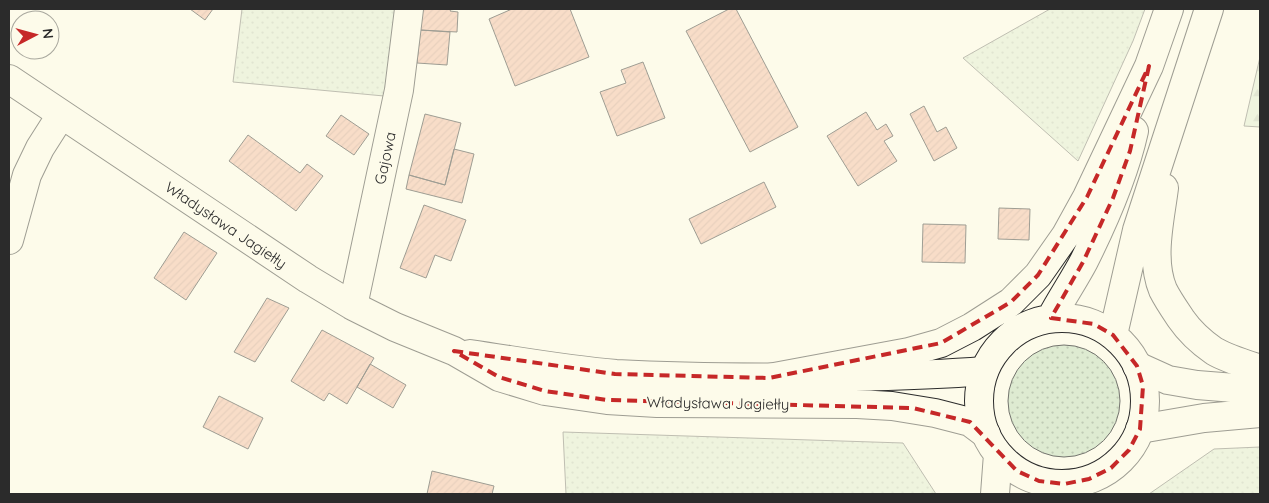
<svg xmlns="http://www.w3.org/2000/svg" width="1269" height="503" font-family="Quicksand,sans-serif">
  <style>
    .grass { fill: url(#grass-dots); stroke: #74746e }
    .forest { fill: url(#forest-firs); stroke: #74746e }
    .building { fill: url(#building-hatch); stroke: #2b2b2b }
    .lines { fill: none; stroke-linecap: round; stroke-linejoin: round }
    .minor-casing { stroke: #2b2b2b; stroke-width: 30 }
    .major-casing { stroke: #2b2b2b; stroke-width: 30 }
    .minor { stroke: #fdfbea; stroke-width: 28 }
    .major { stroke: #fdfbea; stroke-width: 28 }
    .marked { fill: none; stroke: #c62828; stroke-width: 4; stroke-dasharray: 10 6; stroke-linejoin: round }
    .labels { text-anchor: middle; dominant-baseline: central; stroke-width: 4; stroke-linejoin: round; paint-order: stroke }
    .street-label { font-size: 15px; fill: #2b2b2b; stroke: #fdfbea }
  </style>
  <defs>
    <pattern id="grass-dots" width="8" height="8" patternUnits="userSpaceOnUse" patternTransform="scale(1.25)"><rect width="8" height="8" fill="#deebd1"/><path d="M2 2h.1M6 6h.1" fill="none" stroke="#bfcab4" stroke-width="1.8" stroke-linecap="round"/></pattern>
    <pattern id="forest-firs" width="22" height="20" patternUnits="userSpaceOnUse" patternTransform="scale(1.25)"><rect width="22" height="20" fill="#deebd1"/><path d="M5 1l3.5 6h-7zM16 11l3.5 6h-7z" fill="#bfcab4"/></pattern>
    <pattern id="building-hatch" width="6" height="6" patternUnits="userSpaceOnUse" patternTransform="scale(1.25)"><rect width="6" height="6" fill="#f2b8a0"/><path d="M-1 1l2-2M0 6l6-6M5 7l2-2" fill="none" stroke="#d09e8a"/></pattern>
  </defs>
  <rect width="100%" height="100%" fill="#fdfbea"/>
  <path class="grass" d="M 242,9 L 396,9 L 384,96 L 233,82 Z
    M 1050,9 L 1145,9 L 1133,41 L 1078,161 L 963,58 Z
    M1008 401a56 56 0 1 1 112 0a56 56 0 1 1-112 0Z
    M 563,432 L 903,443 L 936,494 L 566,494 Z
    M 1260,447 L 1260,494 L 1149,494 L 1214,449 Z"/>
  <path class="forest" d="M 1260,57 L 1260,127 L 1244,126 Z"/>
  <path class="building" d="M 190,9 L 213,9 L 205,20 Z
    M 421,9 L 451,9 L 450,11 L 458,12 L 457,32 L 420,30 Z
    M 512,9 L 570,9 L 589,57 L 515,86 L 489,19 Z
    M 729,9 L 736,9 L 798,127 L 750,152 L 686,31 Z
    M 420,30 L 450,32 L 447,65 L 417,63 Z
    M 643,62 L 665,118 L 617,136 L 600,92 L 626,83 L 621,70 Z
    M 924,106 L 937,132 L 946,127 L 957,148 L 934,161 L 910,114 Z
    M 866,112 L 877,130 L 886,124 L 893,136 L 884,141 L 897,161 L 858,186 L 827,136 Z
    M 425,114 L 461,123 L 445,185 L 409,175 Z
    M 341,115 L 369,134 L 354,155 L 326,136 Z
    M 248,135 L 300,173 L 307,164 L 323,176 L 296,211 L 229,161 Z
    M 454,149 L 474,154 L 462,203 L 406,189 L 409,175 L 445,185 Z
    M 764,182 L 776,207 L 701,244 L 689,219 Z
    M 424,205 L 466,220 L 451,261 L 435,255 L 426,278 L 400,268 Z
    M 999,208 L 1030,209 L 1029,240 L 998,239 Z
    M 923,224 L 966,225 L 965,263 L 922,262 Z
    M 184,232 L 217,253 L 186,300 L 154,278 Z
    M 267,298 L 289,308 L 255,362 L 234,352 Z
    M 322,330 L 374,358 L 347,404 L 329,393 L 324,401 L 291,381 Z
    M 370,364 L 406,385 L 393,408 L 357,387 Z
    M 219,396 L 263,418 L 248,449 L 203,427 Z
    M 432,471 L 494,486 L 492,494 L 427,494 Z"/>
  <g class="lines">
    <g class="minor-casing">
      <path id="minor" d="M 9,79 L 308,279 L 353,306 L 395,327 L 454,351 L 499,377 L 545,391 L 607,400 L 657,403 L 857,404 L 892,406 L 935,413 L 970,422 L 986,434
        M 9,240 L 27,175 L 40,148 L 61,115
        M 353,306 L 399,90 L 409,9
        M 470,354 C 518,361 567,370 616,374 C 692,378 768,378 844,377 C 891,376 937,375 984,371
        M 1137,366 L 1168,380 L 1197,385 L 1260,390
        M 1140,429 L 1204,418 L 1260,413"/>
    </g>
    <g class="major-casing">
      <path id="major" d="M 1164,188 C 1160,220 1150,259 1163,290 C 1168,300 1175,310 1181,319 C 1190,332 1201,342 1214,351 C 1228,359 1245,364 1260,369
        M 1051,318 C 1061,299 1074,280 1084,261 C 1105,219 1124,176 1134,131
        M979 401a83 83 0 1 1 166 0a83 83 0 1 1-166 0Z
        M 1113,335 L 1137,230 L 1209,9
        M 769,378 L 909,352 L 941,343 L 972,327 L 1011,302 L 1038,275 L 1066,235 L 1087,197 L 1149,66 L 1169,9
        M 995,494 L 998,454"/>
    </g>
    <use href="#minor" class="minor"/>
    <use href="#major" class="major"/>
  </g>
  <path d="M0 0H1269V503H0ZM 1149,66 L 1130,151 L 1113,198 L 1083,262 L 1051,318 L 1094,324 L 1113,335 L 1137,366 L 1143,386 L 1140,429 L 1129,450 L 1111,468 L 1089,479 L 1064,484 L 1039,481 L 1017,471 L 970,422 L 913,408 L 607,400 L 545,391 L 499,377 L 454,351 L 615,374 L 769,378 L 941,343 L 1011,302 L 1038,275 L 1087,197 Z" fill="#fdfbea" fill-opacity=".55" fill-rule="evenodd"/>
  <path class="marked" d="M 1149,66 L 1130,151 L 1113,198 L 1083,262 L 1051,318 L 1094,324 L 1113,335 L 1137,366 L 1143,386 L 1140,429 L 1129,450 L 1111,468 L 1089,479 L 1064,484 L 1039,481 L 1017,471 L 970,422 L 913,408 L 607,400 L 545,391 L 499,377 L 454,351 L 615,374 L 769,378 L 941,343 L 1011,302 L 1038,275 L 1087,197 Z"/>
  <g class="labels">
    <g class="street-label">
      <text transform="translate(385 158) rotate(-78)">Gajowa</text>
      <text transform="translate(226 225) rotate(34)">Władysława Jagiełły</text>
      <text transform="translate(718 403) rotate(1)">Władysława Jagiełły</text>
    </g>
  </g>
  <rect width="1269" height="503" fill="none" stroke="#2b2b2b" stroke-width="20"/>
  <g transform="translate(35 35) rotate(84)"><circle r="24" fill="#fdfbea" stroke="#a9a89e"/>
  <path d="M0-4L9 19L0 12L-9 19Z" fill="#c62828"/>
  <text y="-8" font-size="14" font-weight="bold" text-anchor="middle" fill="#2b2b2b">N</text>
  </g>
</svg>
